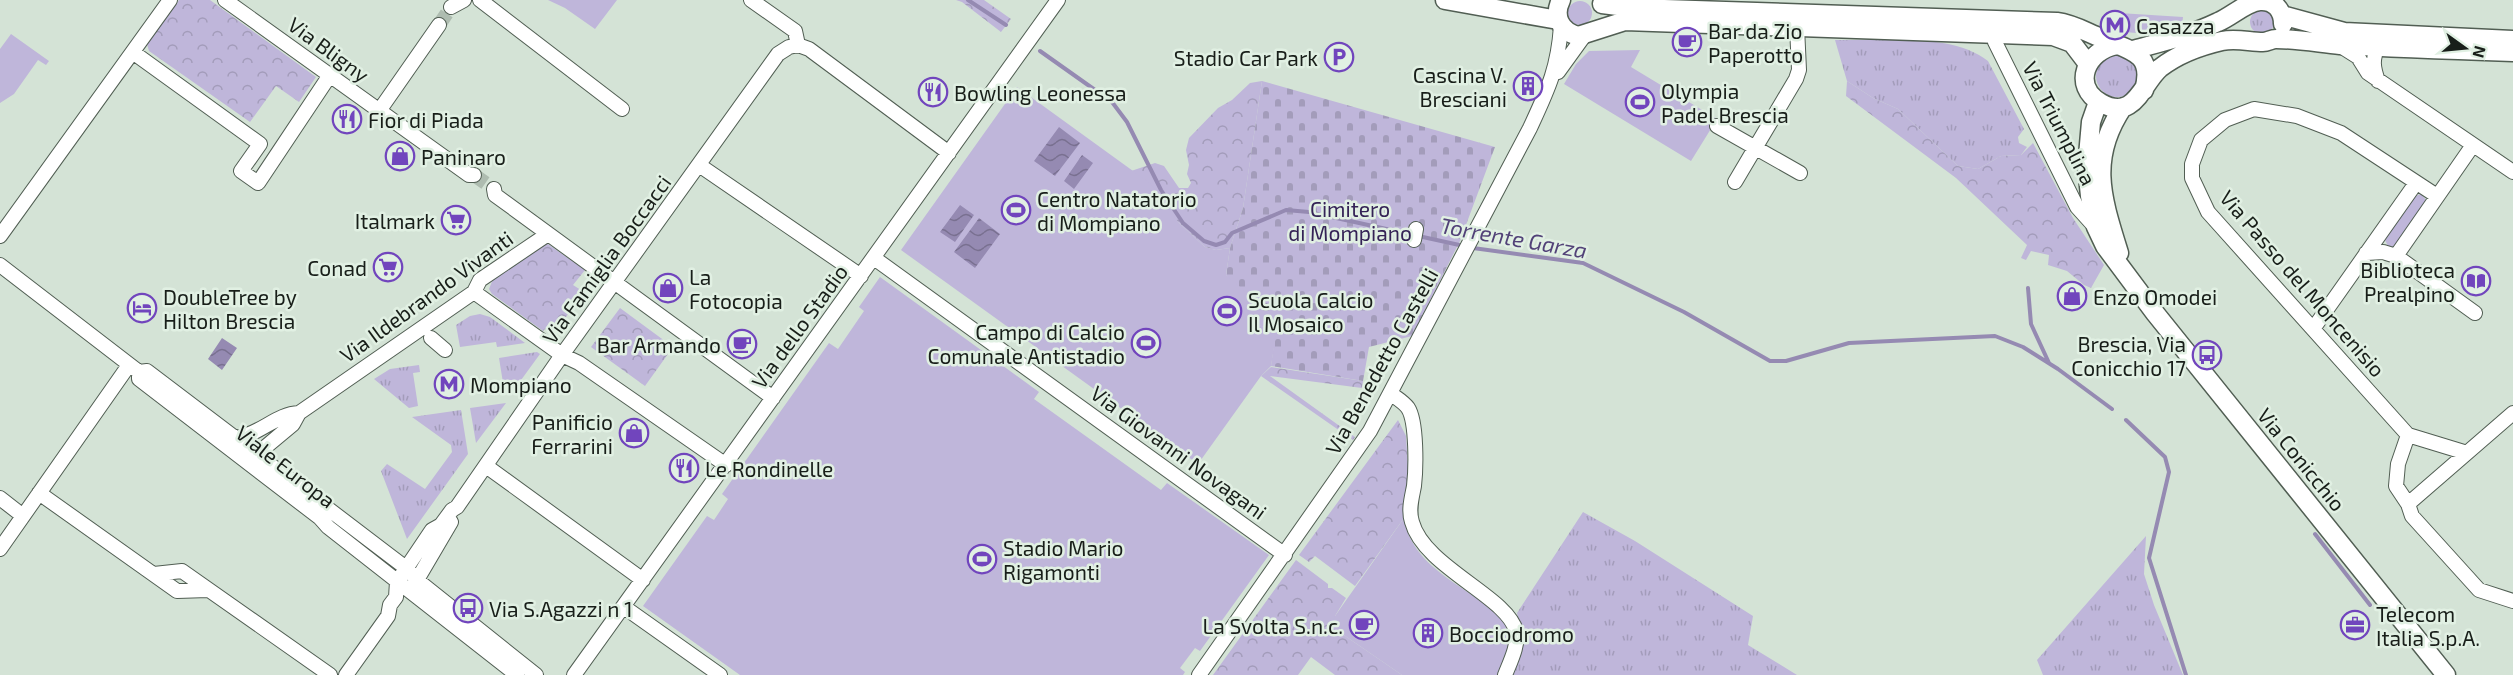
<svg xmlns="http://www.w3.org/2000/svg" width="2513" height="675" font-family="'Exo 2',sans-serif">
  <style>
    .grass { fill: url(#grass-tufts) }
    .forest { fill: url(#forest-crowns) }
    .cemetery { fill: url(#cemetery-stones) }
    .garden { fill: #bfb6da }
    .water { fill: url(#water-waves) }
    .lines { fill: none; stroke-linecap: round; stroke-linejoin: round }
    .stream { stroke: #958ab2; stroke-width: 4 }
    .minor-tunnel { stroke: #aebcb0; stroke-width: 14; stroke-dasharray: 14 7; stroke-linecap: butt }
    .minor-casing { stroke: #515e53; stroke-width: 16 }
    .major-casing { stroke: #515e53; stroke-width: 21 }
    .minor { stroke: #fff; stroke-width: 14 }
    .major { stroke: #fff; stroke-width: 18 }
    .labels { text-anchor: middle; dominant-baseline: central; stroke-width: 5; stroke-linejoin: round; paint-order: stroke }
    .poi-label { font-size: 21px; fill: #181e19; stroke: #e1f0e3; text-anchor: start }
    .street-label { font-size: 21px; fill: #181e19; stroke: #e1f0e3 }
    .park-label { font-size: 21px; fill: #342256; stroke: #e1f0e3 }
    .water-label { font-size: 22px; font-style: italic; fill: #524278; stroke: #e1f0e3 }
  </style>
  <defs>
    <pattern id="grass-tufts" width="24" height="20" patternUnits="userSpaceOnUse" patternTransform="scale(1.5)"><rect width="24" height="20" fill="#bfb6da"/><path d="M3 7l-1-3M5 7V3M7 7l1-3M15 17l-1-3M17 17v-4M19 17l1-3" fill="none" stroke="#a39cba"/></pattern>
    <pattern id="forest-crowns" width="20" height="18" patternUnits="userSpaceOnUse" patternTransform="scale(1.5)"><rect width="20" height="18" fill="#bfb6da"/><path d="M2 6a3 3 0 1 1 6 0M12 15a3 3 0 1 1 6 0" fill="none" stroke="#a39cba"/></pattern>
    <pattern id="cemetery-stones" width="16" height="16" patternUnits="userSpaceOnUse" patternTransform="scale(1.5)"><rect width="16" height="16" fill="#bfb6da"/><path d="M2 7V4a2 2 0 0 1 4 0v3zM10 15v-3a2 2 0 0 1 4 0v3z" fill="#a39cba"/></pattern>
    <pattern id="water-waves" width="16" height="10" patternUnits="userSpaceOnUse" patternTransform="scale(1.5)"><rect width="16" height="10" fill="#958ab2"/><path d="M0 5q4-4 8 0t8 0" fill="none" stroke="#797090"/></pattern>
  </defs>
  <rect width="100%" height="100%" fill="#d4e3d6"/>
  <path class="grass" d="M2250 22a12 12 0 1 1 24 0a12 12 0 1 1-24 0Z
    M 1835,40 C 1880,41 1952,32 1988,61 L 2024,129 L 2018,137 L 2019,143 L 2027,147 L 2021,155 L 2001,156 L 1978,169 L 1958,166 L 1898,109 L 1873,98 L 1847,81 Z
    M2096 76a21 21 0 1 1 42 0a21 21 0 1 1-42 0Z
    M 480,314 L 490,317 L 525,343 L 497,347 L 496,342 L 460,347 L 456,325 L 470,316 Z
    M 537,352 L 540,354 L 516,387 L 504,389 L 499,358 Z
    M 419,365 L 420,372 L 413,373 L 418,406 L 409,408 L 374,379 L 390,369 Z
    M 506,403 L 476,443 L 470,408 Z
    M 461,410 L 468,454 L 407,539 L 381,471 L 387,464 L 425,489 L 452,452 L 451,445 L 412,417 Z
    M 1583,512 L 1635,541 L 1753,616 L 1748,645 L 1797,675 L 1509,675 L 1522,631 L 1517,613 Z
    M 2146,536 L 2144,574 L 2154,605 L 2183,675 L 2043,675 L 2037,660 Z"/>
  <path class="forest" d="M 179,0 L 210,0 L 316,77 L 299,102 L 276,86 L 250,122 L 149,51 L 147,44 Z
    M 956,0 L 984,0 L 1011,19 L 1001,32 L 962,2 Z
    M 1262,81 L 1243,208 L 1230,248 L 1216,250 L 1205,247 L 1179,223 L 1131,171 L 1155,163 L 1164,166 L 1179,188 L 1188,188 L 1191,183 L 1187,174 L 1189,165 L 1186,150 L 1189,138 L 1218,108 L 1232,100 L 1250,83 Z
    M 1847,81 L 1873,98 L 1898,109 L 1958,166 L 1978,169 L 2001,156 L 2021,155 L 2033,143 L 2073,218 L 2104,265 L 2091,288 L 2084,285 L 2067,271 L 2048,265 L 2049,255 L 2031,251 L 2026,260 L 2021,258 L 2027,245 L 1956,178 L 1846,96 Z
    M 545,242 L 585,270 L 573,285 L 584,292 L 553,335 L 545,329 L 543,331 L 492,294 L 489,289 L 493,279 Z
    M 620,308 L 673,347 L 645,386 L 591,347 Z
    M 1271,367 L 1363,381 L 1362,388 L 1270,376 L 1355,437 L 1353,440 L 1261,376 Z
    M 1398,420 L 1406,436 L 1409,482 L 1404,518 L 1355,586 L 1315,556 L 1309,562 L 1299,555 Z
    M 1296,560 L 1328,584 L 1328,588 L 1332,588 L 1346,598 L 1335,616 L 1335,629 L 1402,675 L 1335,675 L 1311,657 L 1298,675 L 1213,675 Z"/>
  <path class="cemetery" d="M 1262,81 L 1495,147 L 1460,241 L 1412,336 L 1369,347 L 1363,381 L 1271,366 L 1276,329 L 1261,326 L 1226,275 L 1230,248 L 1243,208 Z"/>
  <path class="garden" d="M 548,0 L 617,0 L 595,29 L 565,8 Z
    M1568 13a12 12 0 1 1 24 0a12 12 0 1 1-24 0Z
    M 2119,13 L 2183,17 L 2182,26 C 2160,33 2141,36 2118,30 Z
    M 11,34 L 49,61 L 46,65 L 38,60 L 14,94 L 0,103 L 0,49 Z
    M 1640,50 L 1631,67 L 1717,119 L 1691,161 L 1564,84 L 1576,64 L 1589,51 Z
    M 1017,87 L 1151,184 L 1179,223 L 1205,247 L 1216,250 L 1230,248 L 1226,275 L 1261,305 L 1260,318 L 1258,319 L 1261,326 L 1277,329 L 1271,366 L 1261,376 L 1198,464 L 901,250 Z
    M 2421,194 L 2426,200 L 2426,204 L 2396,247 L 2389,248 L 2385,240 L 2415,196 Z
    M 880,277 L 1039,392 L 1034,399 L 1161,490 L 1167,483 L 1269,555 L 1200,651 L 1195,648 L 1180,668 L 1185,672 L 1183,675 L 740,675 L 643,606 L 707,516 L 714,520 L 728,499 L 722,494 L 829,343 L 838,349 L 864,311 L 859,307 Z
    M 1404,518 C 1414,582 1503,595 1509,635 C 1511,647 1503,663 1499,675 L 1402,675 L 1335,629 L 1333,621 L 1335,616 Z"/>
  <path class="water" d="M 1059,127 L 1080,143 L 1055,176 L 1034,161 Z
    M 1082,155 L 1093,163 L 1074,189 L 1064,181 Z
    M 960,205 L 974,215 L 955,242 L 940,232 Z
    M 979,218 L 1000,234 L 975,268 L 954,252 Z
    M 222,338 L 237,348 L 222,370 L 208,359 Z"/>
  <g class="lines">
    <path class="stream" d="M 968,0 L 1006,25
      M 1040,51 L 1112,102 L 1127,122 L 1161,190 L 1183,223 L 1204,241 L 1216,245 L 1225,242 L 1232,233 L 1286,210 L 1309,212 L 1473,248 L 1583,263 L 1684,312 L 1770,361 L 1786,361 L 1849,343 L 1995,336 L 2023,347 L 2058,369 L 2112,409
      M 2028,288 L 2031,324 L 2049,363
      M 2126,420 L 2165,457 L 2169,472 L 2149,558 L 2186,675
      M 2315,534 L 2370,605"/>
    <path class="minor-tunnel" d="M 439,25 L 451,7
      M 474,175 L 494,189"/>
    <g class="minor-casing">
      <path id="minor" d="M 225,0 L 469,175 L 474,175
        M 480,0 L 622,109
        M 751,0 L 795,31 L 798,45 L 809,49 L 949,153
        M 451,7 L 464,0
        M 1994,33 L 1995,42 L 2077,207 L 2095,227
        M 2339,45 L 2358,57 L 2368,73 L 2513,172
        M 134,53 L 260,144 L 241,171 L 258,183 L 330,75
        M 1558,72 L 1584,36
        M 2378,81 C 2373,67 2372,60 2378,46
        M 379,111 L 439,25
        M 1717,126 L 1800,173
        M 699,165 L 861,276
        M 1735,182 L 1796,79 L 1799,70 L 1797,27
        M 494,189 L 495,195 L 773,398
        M 2437,196 L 2341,133 L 2297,116 L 2254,109 L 2225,120 L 2201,140 L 2192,164 L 2192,178 L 2208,212 L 2408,435 L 2467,453
        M 0,236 L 170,0
        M 1414,240 L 1416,229
        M 2366,253 L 2383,252 L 2396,256 L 2473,145
        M 2396,256 L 2475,313
        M 874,258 L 1285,555
        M 0,265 L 139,372 L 139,379 L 320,518 L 328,527 L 517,675
        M 474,292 L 562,355 L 579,363 L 726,465
        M 2313,329 L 2416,183
        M 431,338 L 445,350
        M 139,372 L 147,371 L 406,568 L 417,580 L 536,675
        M 1390,393 C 1395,397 1404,402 1408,408 C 1417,422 1416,469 1414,486 C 1412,497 1408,510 1412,522 C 1424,567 1508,597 1516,631 C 1519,645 1510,662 1505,675
        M 2408,435 L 2398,464 L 2396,486 L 2408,504 L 2412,516 L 2479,590 L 2513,601
        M 236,438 C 261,434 276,414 299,413
        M 257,454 L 293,424 L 299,413 L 474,292 L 480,280 L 548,234
        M 486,466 L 643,580
        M 39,493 L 177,591 L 208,590
        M 0,498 L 23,516
        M 2408,504 L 2513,413
        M 0,549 L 129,365
        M 154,574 L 182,571 L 330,675
        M 414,585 L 451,522
        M 624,607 L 720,675
        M 346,675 L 388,616 L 390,605 L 396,597 L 397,582 L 432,530 L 441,525 L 452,510 L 457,507 L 562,355 L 778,54 L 789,47 L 798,45
        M 574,675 L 1058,0
        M 1199,675 L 1370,431 L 1530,128 C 1548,89 1558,69 1561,26"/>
    </g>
    <g class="major-casing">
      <path id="major" d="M 1445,0 L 1558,20
        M 1561,0 C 1553,16 1560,31 1578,36 L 1625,21 L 2053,36 L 2072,43 L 2088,64
        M 1602,4 L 1634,8 L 2057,22 C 2073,24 2086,32 2101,38 C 2128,50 2155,52 2144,90
        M 2282,15 L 2344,32 L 2513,40
        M 2117,45 C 2086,50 2071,86 2101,103 C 2135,122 2142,83 2160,68 C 2178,54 2200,46 2222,41 C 2236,38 2250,42 2263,42 C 2268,42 2271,39 2276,39 C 2297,39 2319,43 2340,45 C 2397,48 2455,50 2513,52
        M 2133,50 C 2162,42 2191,35 2218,22 C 2231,17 2246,2 2260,1 C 2275,0 2283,11 2283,24
        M 2098,102 L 2091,122 L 2087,167 L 2090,196 L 2096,227 L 2105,246 L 2155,313 L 2446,675
        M 2119,253 C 2102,198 2088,159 2123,107"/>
    </g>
    <use href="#minor" class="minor"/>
    <use href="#major" class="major"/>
  </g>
  <defs>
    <g id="metro-ring" transform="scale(1.5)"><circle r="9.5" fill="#e1f0e3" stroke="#7145bd" stroke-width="1.5"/><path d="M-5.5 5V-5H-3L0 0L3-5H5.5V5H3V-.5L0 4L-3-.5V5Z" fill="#7145bd"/></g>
    <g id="cafe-ring" transform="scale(1.5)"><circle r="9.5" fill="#e1f0e3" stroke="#7145bd" stroke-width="1.5"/><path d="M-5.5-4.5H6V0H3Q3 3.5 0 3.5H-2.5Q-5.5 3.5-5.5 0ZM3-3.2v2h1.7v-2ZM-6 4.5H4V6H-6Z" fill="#7145bd"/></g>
    <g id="parking-ring" transform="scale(1.5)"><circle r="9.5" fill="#e1f0e3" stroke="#7145bd" stroke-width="1.5"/><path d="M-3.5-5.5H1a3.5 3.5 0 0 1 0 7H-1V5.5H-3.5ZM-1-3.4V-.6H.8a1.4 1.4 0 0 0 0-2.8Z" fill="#7145bd"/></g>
    <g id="building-ring" transform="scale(1.5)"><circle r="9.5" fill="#e1f0e3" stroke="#7145bd" stroke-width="1.5"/><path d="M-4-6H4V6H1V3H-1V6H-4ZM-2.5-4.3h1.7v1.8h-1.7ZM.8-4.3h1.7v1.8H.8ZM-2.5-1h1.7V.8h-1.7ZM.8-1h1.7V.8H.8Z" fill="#7145bd"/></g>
    <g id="restaurant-ring" transform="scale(1.5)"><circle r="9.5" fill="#e1f0e3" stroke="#7145bd" stroke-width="1.5"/><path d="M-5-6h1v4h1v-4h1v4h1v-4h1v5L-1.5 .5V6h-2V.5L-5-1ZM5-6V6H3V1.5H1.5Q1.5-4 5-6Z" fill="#7145bd"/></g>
    <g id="stadium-ring" transform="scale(1.5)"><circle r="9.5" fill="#e1f0e3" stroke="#7145bd" stroke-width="1.5"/><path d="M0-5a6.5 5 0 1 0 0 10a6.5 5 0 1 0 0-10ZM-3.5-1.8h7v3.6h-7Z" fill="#7145bd"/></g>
    <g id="shop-ring" transform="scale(1.5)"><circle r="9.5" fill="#e1f0e3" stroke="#7145bd" stroke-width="1.5"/><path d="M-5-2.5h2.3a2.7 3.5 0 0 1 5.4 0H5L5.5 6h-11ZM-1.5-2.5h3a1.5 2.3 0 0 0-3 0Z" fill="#7145bd"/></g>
    <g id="supermarket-ring" transform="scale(1.5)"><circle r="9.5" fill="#e1f0e3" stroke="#7145bd" stroke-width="1.5"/><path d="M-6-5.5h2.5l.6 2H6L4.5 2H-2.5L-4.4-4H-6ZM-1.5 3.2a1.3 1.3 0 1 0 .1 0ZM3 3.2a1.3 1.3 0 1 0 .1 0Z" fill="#7145bd"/></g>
    <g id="library-ring" transform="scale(1.5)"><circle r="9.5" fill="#e1f0e3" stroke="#7145bd" stroke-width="1.5"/><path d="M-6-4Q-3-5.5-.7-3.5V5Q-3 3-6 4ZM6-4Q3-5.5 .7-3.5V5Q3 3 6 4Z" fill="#7145bd"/></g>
    <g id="hotel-ring" transform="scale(1.5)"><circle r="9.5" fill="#e1f0e3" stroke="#7145bd" stroke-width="1.5"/><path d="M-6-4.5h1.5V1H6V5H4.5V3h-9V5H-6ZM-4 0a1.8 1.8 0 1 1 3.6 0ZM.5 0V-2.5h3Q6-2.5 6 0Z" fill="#7145bd"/></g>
    <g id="bus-ring" transform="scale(1.5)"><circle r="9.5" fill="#e1f0e3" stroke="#7145bd" stroke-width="1.5"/><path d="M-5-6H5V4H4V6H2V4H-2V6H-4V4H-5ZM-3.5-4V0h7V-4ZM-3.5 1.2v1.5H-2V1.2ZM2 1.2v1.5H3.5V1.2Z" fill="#7145bd"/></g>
    <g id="office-ring" transform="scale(1.5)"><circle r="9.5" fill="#e1f0e3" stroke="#7145bd" stroke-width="1.5"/><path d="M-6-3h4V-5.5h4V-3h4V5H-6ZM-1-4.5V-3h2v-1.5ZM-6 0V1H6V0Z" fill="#7145bd"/></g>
  </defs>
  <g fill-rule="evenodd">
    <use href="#metro-ring" x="2115" y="25"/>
    <use href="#cafe-ring" x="1687" y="42"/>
    <use href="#parking-ring" x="1339" y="57"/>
    <use href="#building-ring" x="1528" y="86"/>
    <use href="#restaurant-ring" x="933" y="92"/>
    <use href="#stadium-ring" x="1640" y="102"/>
    <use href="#restaurant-ring" x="347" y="119"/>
    <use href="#shop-ring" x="400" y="156"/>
    <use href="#stadium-ring" x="1016" y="210"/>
    <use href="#supermarket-ring" x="456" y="220"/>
    <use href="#supermarket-ring" x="388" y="267"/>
    <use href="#library-ring" x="2476" y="281"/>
    <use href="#shop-ring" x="668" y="288"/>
    <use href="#shop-ring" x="2072" y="296"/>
    <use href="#hotel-ring" x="142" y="308"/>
    <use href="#stadium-ring" x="1227" y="311"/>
    <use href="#stadium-ring" x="1146" y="343"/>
    <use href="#cafe-ring" x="742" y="344"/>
    <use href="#bus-ring" x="2207" y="355"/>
    <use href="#metro-ring" x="449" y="384"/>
    <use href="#shop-ring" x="634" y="433"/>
    <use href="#restaurant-ring" x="684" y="468"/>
    <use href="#stadium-ring" x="982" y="559"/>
    <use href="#bus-ring" x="468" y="608"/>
    <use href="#cafe-ring" x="1364" y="625"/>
    <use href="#office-ring" x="2355" y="625"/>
    <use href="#building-ring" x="1428" y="633"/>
  </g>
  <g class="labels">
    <g class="poi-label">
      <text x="2136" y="25">Casazza</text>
      <text x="1708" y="30">Bar da Zio<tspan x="1708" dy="24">Paperotto</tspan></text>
      <text x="1318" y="57" text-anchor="end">Stadio Car Park</text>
      <text x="1507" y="74" text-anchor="end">Cascina V.<tspan x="1507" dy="24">Bresciani</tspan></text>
      <text x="1661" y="90">Olympia<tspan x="1661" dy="24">Padel Brescia</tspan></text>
      <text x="954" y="92">Bowling Leonessa</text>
      <text x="368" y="119">Fior di Piada</text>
      <text x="421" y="156">Paninaro</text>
      <text x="1037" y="198">Centro Natatorio<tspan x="1037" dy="24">di Mompiano</tspan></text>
      <text x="435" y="220" text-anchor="end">Italmark</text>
      <text x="367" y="267" text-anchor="end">Conad</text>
      <text x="2455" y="269" text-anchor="end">Biblioteca<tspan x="2455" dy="24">Prealpino</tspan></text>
      <text x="689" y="276">La<tspan x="689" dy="24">Fotocopia</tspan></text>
      <text x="163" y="296">DoubleTree by<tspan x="163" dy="24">Hilton Brescia</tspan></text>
      <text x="2093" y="296">Enzo Omodei</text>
      <text x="1248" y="299">Scuola Calcio<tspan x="1248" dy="24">Il Mosaico</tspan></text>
      <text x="1125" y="331" text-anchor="end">Campo di Calcio<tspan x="1125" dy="24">Comunale Antistadio</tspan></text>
      <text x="2186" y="343" text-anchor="end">Brescia, Via<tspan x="2186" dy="24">Conicchio 17</tspan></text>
      <text x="721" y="344" text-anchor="end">Bar Armando</text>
      <text x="470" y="384">Mompiano</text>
      <text x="613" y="421" text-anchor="end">Panificio<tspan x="613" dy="24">Ferrarini</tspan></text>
      <text x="705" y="468">Le Rondinelle</text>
      <text x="1003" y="547">Stadio Mario<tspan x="1003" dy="24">Rigamonti</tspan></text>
      <text x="489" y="608">Via S.Agazzi n 1</text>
      <text x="2376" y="613">Telecom<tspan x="2376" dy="24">Italia S.p.A.</tspan></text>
      <text x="1343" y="625" text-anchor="end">La Svolta S.n.c.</text>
      <text x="1449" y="633">Bocciodromo</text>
    </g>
    <g class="street-label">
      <text transform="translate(329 49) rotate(36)">Via Bligny</text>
      <text transform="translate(2060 123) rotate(63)">Via Triumplina</text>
      <text transform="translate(606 259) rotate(-54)">Via Famiglia Boccacci</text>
      <text transform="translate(2303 283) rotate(49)">Via Passo del Moncenisio</text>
      <text transform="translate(426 296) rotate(-36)">Via Ildebrando Vivanti</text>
      <text transform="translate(799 326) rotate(-54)">Via dello Stadio</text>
      <text transform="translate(1381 361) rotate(-61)">Via Benedetto Castelli</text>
      <text transform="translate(1179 452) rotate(36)">Via Giovanni Novagani</text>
      <text transform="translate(2302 459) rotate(51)">Via Conicchio</text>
      <text transform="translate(286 466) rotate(38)">Viale Europa</text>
    </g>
    <g class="park-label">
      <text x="1350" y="208">Cimitero<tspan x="1350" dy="24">di Mompiano</tspan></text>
    </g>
    <g class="water-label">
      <text transform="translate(1514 237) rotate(10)">Torrente Garza</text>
    </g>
  </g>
  <g transform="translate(2465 48) rotate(105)" stroke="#e1f0e3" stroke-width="4.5" paint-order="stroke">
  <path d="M0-4.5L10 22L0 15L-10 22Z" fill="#181e19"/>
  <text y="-9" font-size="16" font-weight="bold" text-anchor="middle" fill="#181e19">N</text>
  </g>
</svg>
